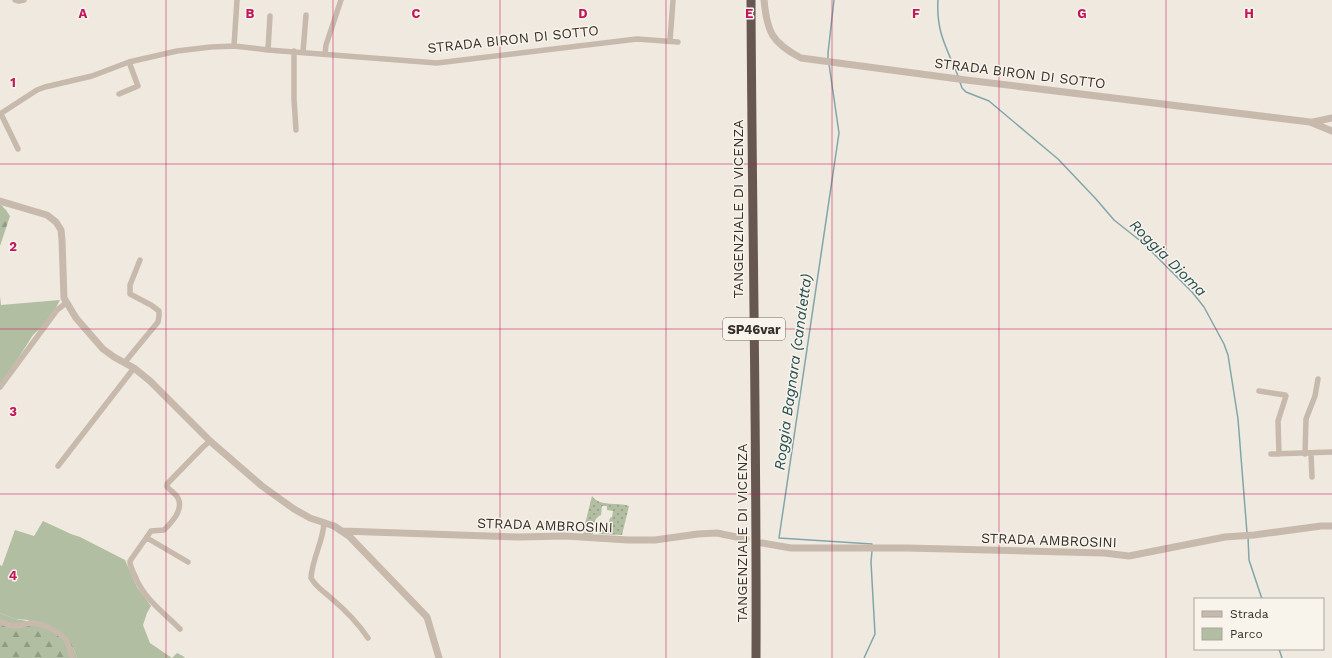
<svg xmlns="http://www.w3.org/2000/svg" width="1332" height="658" font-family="'Work Sans',sans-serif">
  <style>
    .green { fill: #b2bea1 }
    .forest { fill: url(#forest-firs) }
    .garden { fill: url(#garden-dots) }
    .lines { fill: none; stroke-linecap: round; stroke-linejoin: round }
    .stream { stroke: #81a6aa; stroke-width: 1.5 }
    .minor { stroke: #c7baac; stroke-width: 5.5 }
    .tertiary { stroke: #c7baac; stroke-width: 7 }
    .trunk { stroke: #665850; stroke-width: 9 }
    .grid { fill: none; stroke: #c2185b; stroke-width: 1; stroke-opacity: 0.55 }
    .labels { text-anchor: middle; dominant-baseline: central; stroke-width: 3; stroke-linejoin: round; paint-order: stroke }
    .shield { fill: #f8f3eb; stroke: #706a64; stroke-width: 1 }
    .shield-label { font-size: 13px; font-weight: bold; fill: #362f2a }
    .street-label { font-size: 14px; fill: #362f2a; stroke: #f8f3eb }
    .water-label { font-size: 15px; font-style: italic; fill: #244e53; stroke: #f8f3eb }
    .grid-label { font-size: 13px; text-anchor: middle; font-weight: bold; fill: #c2185b; stroke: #f8f3eb; stroke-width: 3; stroke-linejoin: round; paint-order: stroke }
  </style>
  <defs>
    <pattern id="forest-firs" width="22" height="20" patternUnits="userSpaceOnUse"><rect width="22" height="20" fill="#b2bea1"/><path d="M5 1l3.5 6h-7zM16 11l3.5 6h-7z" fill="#929b83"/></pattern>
    <pattern id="garden-dots" width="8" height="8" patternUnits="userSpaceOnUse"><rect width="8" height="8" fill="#b2bea1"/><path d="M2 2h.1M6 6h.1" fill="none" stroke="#929b83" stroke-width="1.8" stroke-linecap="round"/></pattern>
  </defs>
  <rect width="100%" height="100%" fill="#f0e9df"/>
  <path class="green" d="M 0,296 L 1,305 L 60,300 L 50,319 L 33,335 L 17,360 L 0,385 Z
    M 43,521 L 71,534 L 80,537 L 125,560 L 137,587 L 151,606 L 147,613 L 143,625 L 150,643 L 172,658 L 177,653 L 183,656 L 185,658 L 77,658 L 71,642 L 28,620 L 15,619 L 0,613 L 0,565 L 2,566 L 15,530 L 34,536 Z"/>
  <path class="forest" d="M 0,204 L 6,210 L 10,216 L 0,246 Z
    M 0,613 L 15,619 L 39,623 L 56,632 L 71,642 L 77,658 L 0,658 Z"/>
  <path class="garden" d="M 592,496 C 600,507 617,502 629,506 L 622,535 L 599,534 L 599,533 L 608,525 L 610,518 L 612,517 L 613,511 L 607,510 L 607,506 L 602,506 L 601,515 C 593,518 594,527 593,534 L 583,534 L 584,532 L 587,533 L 587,529 L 584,528 Z"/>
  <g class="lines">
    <path class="stream" d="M 938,0 C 936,33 947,48 958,76
      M 828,58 L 828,53 L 834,0
      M 829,64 L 839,133 L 779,538 L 872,544 L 872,545
      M 960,82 L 962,88 L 966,92 L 989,101 L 1058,159 L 1096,199 L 1114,220 L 1143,243 L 1192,292 L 1204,307 L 1224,344 L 1228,355 L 1238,419 L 1247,533
      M 1248,537 L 1249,560 L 1262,599
      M 1279,649 L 1282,658
      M 864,658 L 875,634 L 871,562 L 872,551"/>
    <path class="minor" d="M 15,0 L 19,1 L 24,0
      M 670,41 L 673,0
      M 234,46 L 237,0
      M 268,50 L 270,16
      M 294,51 L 294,99 L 296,130
      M 303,52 L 306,15
      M 325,54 L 326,45 L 341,0
      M 119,94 L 138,86 L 129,62
      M 0,114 L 37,90 L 45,87 L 92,76 L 129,62 L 177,51 L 211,47 L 234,46 L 268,50 L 437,63 L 637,39 L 678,42
      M 1,114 L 18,149
      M 125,362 L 158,322 L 159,316 L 159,311 L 151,305 L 130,294 L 130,285 L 140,260
      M 0,387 L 57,310 L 66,303
      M 1259,391 L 1285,395 L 1286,396 L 1278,421 L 1279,454
      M 1271,454 L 1332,452
      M 1305,454 L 1306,419 L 1315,396 L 1318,379
      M 1311,454 L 1312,477
      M 58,466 L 134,368
      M 324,523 C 323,542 312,559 311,578 C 316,587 323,591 331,598 C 344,609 358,623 368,638
      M 147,538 L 188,562
      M 0,621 C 16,630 18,624 33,623 C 42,623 61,633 66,640 C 70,645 70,652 72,658
      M 180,629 C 163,612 144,599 135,576 C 133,571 130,567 130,561 L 151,531 L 164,530 C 171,523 184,510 178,498 C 176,494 170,490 167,487 L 167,484 L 203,447 L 210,441"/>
    <path class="tertiary" d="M 764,0 C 767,32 772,43 801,58 L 966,80 L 1310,122 L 1332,131
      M 1313,122 L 1332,118
      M 0,201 L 47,215 L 56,222 L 61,230 L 62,240 L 64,298 L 76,318 L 103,349 L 114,357 L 134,368 L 150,381 L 210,441 L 262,486 L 294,509 L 310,518 L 334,526 L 349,536 L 427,617 L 439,658
      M 342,531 L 519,537 L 565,536 L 628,540 L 655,540 L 698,534 L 717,533 L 746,539
      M 762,543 L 791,548 L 907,548 L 1104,553 L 1129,556 L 1225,537 L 1254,535 L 1321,526 L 1332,526"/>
    <path class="trunk" d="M 751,0 C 752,219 757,439 756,658"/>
  </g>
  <path class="grid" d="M 166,0 L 166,658M 333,0 L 333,658M 500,0 L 500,658M 666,0 L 666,658M 832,0 L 832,658M 999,0 L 999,658M 1166,0 L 1166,658M 0,164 L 1332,164M 0,329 L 1332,329M 0,494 L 1332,494"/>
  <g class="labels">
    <rect class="shield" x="723" y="318" width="62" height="22" rx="3"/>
    <g class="shield-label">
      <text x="754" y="329">SP46var</text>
    </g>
    <g class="street-label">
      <text transform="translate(513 39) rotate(-6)">STRADA BIRON DI SOTTO</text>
      <text transform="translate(1020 73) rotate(7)">STRADA BIRON DI SOTTO</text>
      <text transform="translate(738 209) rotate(-90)">TANGENZIALE DI VICENZA</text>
      <text transform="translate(545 525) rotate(2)">STRADA AMBROSINI</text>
      <text transform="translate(742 533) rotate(-90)">TANGENZIALE DI VICENZA</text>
      <text transform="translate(1049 540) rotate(2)">STRADA AMBROSINI</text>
    </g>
    <g class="water-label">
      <text transform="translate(1168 258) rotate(45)">Roggia Dioma</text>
      <text transform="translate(793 372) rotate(-82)">Roggia Bagnara (canaletta)</text>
    </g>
  </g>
  <g class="grid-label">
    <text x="83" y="18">A</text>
    <text x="250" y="18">B</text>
    <text x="416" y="18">C</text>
    <text x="583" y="18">D</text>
    <text x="749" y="18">E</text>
    <text x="916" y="18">F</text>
    <text x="1082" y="18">G</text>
    <text x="1249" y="18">H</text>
    <text x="13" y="87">1</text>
    <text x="13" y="251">2</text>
    <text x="13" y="416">3</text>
    <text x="13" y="580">4</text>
  </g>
  <rect x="1194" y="598" width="130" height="52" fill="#f8f3eb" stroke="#aaa59e"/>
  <rect x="1202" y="611" width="20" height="6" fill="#c7baac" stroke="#aaa59e"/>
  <text x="1230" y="618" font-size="12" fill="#362f2a">Strada</text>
  <rect x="1202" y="628" width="20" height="12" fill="#b2bea1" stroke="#aaa59e"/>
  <text x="1230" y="638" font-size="12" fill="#362f2a">Parco</text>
</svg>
